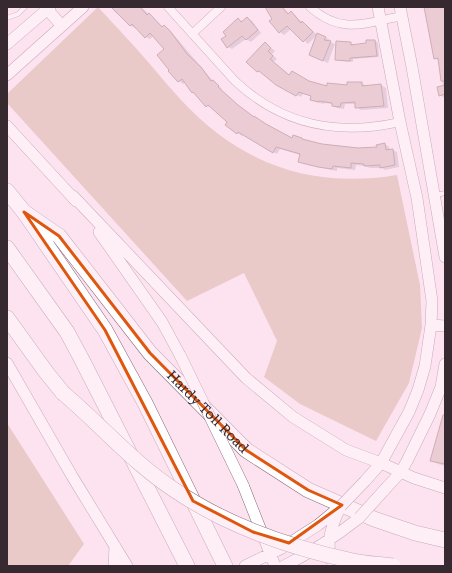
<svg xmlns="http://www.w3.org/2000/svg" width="452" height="573" font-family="'Roboto Serif',serif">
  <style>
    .forest { fill: #d0ad9a }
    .shadow { fill: #0003 }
    .building { fill: #d8b1b2; stroke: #926f70 }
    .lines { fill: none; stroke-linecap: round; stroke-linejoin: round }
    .lane-casing { stroke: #886a7a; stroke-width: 5 }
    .street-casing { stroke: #886a7a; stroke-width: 9 }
    .secondary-casing { stroke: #886a7a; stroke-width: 12 }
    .highway-casing { stroke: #886a7a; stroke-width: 16 }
    .lane { stroke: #fff; stroke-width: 4 }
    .street { stroke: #fff; stroke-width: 8 }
    .secondary { stroke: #fff; stroke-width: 11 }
    .highway { stroke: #fff; stroke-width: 15 }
    .secondary-bridge-casing { stroke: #886a7a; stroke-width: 12; stroke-linecap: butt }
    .highway-bridge-casing { stroke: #886a7a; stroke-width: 16; stroke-linecap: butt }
    .secondary-bridge { stroke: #fff; stroke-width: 11 }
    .highway-bridge { stroke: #fff; stroke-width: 15 }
    .marked { fill: none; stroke: #df570e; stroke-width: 3; stroke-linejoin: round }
    .labels { text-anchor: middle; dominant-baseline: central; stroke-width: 3; stroke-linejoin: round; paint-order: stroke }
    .street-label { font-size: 14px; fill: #362930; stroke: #fff }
  </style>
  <rect width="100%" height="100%" fill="#fde2f0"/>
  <path class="forest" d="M 98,7 C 115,26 133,44 149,63 C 170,88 191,113 217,133 C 271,174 331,186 397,175 L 420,285 L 422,328 L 409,383 L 376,441 L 300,404 L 264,377 L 277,341 L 244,273 L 187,301 L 7,103 L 7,94 Z
    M 7,423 L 84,544 L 68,566 L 7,566 Z"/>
  <path class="shadow" d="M 111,7 L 141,7 L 163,27 L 164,26 L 168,28 L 213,81 L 217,84 L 222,89 L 221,90 L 242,109 L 254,118 L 293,140 L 302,139 L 306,141 L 322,145 L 358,149 L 378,148 L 385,144 L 389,147 L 390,150 L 393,150 L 397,152 L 399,167 L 385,170 L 382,168 L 370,168 L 365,166 L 356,165 L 355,170 L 337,168 L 337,171 L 304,164 L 299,161 L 301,155 L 280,149 L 277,154 L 243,134 L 242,136 L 226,125 L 228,122 L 212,108 L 207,106 L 186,82 L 183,84 L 179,81 L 169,71 L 166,49 L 153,36 L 150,39 L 146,37 L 136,27 L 135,28 L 131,26 L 121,15 L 116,13 Z
    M 266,7 L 283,7 L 289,14 L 291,13 L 295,15 L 302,23 L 307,25 L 317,35 L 308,44 L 291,29 L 284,35 L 280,32 L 271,21 L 274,19 Z
    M 425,7 L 445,7 L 445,100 L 445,98 L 440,95 L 443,87 L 439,61 L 435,58 Z
    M 248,18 L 252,21 L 261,33 L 251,42 L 246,39 L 232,49 L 228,47 L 227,36 L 238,19 L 243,22 Z
    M 325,37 L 330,40 L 330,42 L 335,44 L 328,63 L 310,55 Z
    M 367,41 L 375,41 L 378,43 L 379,57 L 353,59 L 353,62 L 339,61 L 336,59 L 351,43 L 355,45 L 367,44 Z
    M 265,43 L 275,51 L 272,54 L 277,59 L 273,62 L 290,76 L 328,88 L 348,86 L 348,83 L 362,83 L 367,87 L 381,85 L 386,88 L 388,108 L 361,110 L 356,107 L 356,104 L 345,104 L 344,109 L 337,108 L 333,106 L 333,104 L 324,103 L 324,104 L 316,102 L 311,99 L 312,96 L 303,94 L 301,97 L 277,85 L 263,73 L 258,71 Z
    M 445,412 L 445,466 L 438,464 L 431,460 Z"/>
  <path class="building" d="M 111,7 L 140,7 L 147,15 L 149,13 L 162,27 L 164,25 L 170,31 L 187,54 L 201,67 L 211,81 L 213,80 L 219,86 L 218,87 L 238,105 L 254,117 L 254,116 L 266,124 L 292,138 L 293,135 L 302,138 L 302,139 L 322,144 L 358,148 L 377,147 L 376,145 L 385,143 L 386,150 L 393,149 L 395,165 L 380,168 L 380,165 L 364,166 L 364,164 L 351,163 L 351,168 L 333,166 L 332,169 L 318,167 L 298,162 L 300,154 L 276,147 L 273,153 L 238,132 L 237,134 L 225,125 L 227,122 L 208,105 L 206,107 L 193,92 L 192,93 L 182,79 L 178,82 L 168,71 L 169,70 L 157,55 L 164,49 L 150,33 L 145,38 L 132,24 L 130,26 Z
    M 265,7 L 282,7 L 288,14 L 291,11 L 301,23 L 302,21 L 313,32 L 303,42 L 287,26 L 279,33 L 269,21 L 272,19 Z
    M 424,7 L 445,7 L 445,81 L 441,81 L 438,58 L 434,59 Z
    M 247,17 L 258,30 L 246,40 L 242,36 L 227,48 L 221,39 L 226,36 L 223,32 L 238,18 L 241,22 Z
    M 317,33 L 326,37 L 324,40 L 331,41 L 323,61 L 309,55 Z
    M 366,40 L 375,40 L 377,56 L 350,58 L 350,61 L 335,60 L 336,41 L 351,42 L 351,45 L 366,43 Z
    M 265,42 L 271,48 L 268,51 L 273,56 L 270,59 L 289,75 L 292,71 L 309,81 L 327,86 L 327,83 L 347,85 L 347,82 L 362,82 L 362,86 L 381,84 L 384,106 L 355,108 L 355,102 L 341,103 L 340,107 L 332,106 L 332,103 L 319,101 L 319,102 L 310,100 L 311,96 L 299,92 L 296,96 L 276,85 L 259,71 L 257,72 L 246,62 Z
    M 445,85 L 445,94 L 439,96 L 437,87 Z
    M 443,415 L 445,415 L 445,464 L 430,461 Z"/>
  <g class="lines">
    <g class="lane-casing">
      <path id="lane" d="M 7,18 L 18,14 L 25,7
        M 436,195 L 445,193"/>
    </g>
    <g class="street-casing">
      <path id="street" d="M 168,7 L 235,81 C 283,126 338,136 400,122
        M 310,7 C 341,35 366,23 402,16
        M 192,34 L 221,7"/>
    </g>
    <g class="secondary-casing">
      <path id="secondary" d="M 400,7 L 412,67 L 445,257
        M 47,9 L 62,26
        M 7,44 L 50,7
        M 7,75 L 83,7
        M 7,126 L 76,201
        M 73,196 L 246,378 L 293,417 L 346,450 L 381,463 L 414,478 L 445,488
        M 99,232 L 162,322 L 181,357
        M 431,325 L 445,326
        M 7,363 L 72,476 L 127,566
        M 365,481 L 381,463 L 409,412 L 418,390 L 425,366 L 431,325 L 432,301 L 417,198 L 400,122 L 378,7
        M 243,485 L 275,566
        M 387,487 L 400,473 L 407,461 L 430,414 L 441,387 L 445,364
        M 114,566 L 115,546
        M 245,566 L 282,548 L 318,525 L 341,506
        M 284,566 C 312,552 335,537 359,518
        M 334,566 C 324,546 331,527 340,508"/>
    </g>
    <g class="highway-casing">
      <g id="highway">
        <path d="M 7,191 L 24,212 L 105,330 L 145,403 L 225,566"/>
        <path id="s1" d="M 24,212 L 59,236 L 150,353 L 246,450 L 308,490 L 374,519 L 415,533 L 445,540"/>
        <path d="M 7,248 L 67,332 L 81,358 L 187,566"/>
        <path d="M 7,318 L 46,372 L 63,393"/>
      </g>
    </g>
    <use href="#lane" class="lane"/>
    <use href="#street" class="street"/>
    <use href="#secondary" class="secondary"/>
    <use href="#highway" class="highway"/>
    <g class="secondary-bridge-casing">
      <path id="secondary-bridge" d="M 181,357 L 243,485
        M 341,506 L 365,481
        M 359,518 L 387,487"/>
    </g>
    <g class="highway-bridge-casing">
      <path id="highway-bridge" d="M 63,393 C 101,425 134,464 176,491 C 228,526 292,548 353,561 C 366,564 380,564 393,566"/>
    </g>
    <use href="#secondary-bridge" class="secondary-bridge"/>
    <use href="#highway-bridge" class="highway-bridge"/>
  </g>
  <path d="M0 0H452V573H0ZM 24,212 L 59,236 L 150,353 L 246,450 L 308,490 L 342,505 L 289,543 L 253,532 L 193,501 L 105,330 Z" fill="#fde2f0" fill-opacity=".55" fill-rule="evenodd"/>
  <path class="marked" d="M 24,212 L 59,236 L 150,353 L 246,450 L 308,490 L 342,505 L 289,543 L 253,532 L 193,501 L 105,330 Z"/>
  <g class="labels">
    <g class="street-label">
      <text stroke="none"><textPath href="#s1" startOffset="273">Hardy Toll Road</textPath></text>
    </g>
  </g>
  <rect width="452" height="573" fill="none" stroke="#362930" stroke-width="16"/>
</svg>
